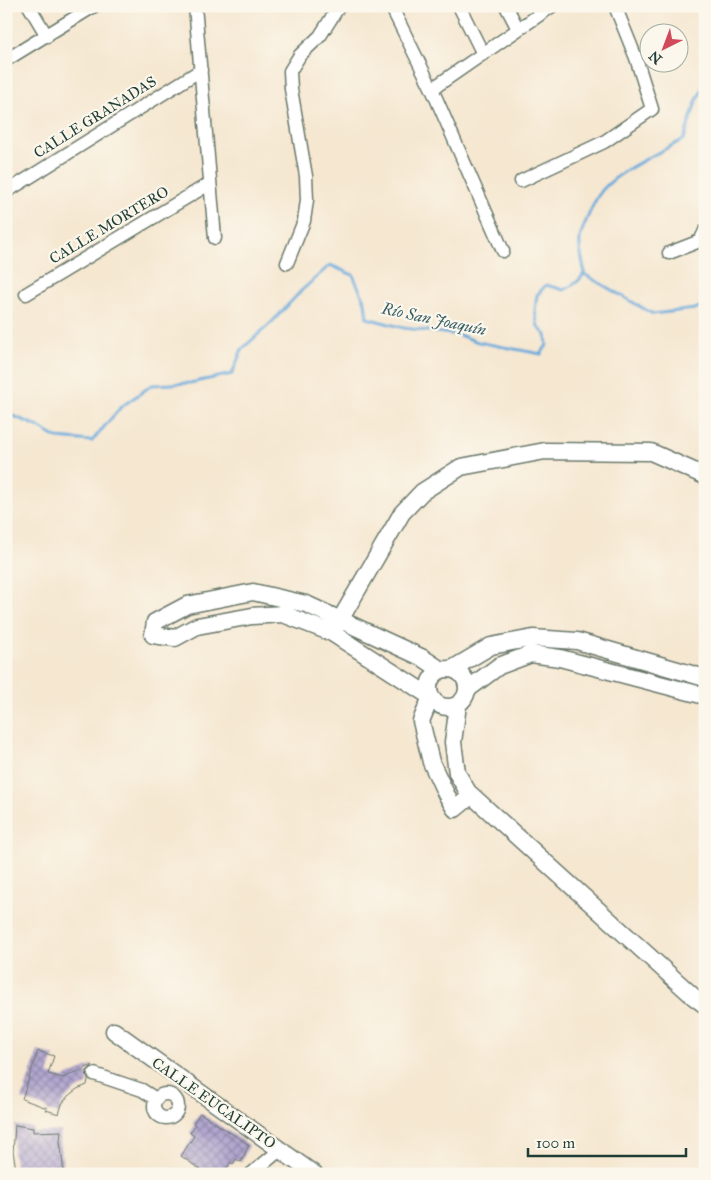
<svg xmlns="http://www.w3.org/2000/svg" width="711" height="1180" font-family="'IM FELL Great Primer',serif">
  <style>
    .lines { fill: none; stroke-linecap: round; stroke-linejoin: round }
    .stream { stroke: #67a9dc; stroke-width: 3 }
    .building { fill: url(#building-cross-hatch) }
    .minor-casing { stroke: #6a786b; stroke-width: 15 }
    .tertiary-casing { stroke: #6a786b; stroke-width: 19 }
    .minor { stroke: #fff; stroke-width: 12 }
    .tertiary { stroke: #fff; stroke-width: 16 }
    .labels { text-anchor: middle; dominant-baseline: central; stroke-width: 4.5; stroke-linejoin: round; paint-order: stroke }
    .street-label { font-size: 15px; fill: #1f3d34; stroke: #fbf7ec }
    .water-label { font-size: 16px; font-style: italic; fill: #355d66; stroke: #fbf7ec }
  </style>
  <defs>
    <pattern id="building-cross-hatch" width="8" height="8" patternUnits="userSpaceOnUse" patternTransform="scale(1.25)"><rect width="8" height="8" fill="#b2a6cf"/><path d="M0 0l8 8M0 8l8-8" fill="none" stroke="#9088a9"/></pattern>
  </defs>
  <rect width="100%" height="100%" fill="#fbf7ec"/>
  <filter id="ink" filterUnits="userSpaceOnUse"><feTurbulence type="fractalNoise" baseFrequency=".02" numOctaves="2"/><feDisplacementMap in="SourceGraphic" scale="10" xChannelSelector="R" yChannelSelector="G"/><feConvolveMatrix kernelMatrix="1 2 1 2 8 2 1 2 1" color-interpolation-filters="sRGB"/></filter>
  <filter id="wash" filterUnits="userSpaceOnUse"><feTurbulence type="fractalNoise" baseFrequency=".0096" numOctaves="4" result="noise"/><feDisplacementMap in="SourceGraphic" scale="20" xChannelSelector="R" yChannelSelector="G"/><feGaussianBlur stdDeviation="1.12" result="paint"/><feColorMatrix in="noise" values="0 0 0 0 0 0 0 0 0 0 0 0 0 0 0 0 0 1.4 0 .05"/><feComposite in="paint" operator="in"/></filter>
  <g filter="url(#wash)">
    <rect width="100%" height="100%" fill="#f5e7d0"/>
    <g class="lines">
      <path class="stream" d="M 584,274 L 653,314 L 695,309 L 705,304
        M 6,413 L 35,425 L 57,438 L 92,441 L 121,407 L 152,385 L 190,383 L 232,374 L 242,349 L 272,322 L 301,291 L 330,265 L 353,275 L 365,302 L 367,318 L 404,328 L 459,335 L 478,342 L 541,354 L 547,345 L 546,335 L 538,327 L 535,310 L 537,295 L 546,285 L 564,290 C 599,272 577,267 580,239 C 580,233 594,202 598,196 C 613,172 658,154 684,139 L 696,102 L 705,84"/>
    </g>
    <g id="blocks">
      <path class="building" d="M 38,1051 L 54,1056 L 48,1074 L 63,1078 L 93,1065 L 86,1072 L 88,1080 L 87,1085 L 77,1089 L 68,1096 L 62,1104 L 59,1114 L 46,1110 L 47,1108 L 22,1099 Z
        M 200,1113 L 249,1145 L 241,1162 L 236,1159 L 233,1164 L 231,1162 L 223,1174 L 207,1174 L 181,1156 L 194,1136 L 190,1133 L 195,1125 L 193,1123 Z
        M 15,1125 L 33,1128 L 33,1132 L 61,1131 L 60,1141 L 64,1173 L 17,1174 L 13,1152 Z"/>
    </g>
  </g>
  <g filter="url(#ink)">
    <use href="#blocks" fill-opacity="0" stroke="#6a786b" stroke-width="1"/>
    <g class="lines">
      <g class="minor-casing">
        <path id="minor" d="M 29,6 L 47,36
          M 195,6 L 215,238
          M 459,6 L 483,54
          M 506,6 L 518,29
          M 392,8 L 432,89 L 503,251
          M 6,60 L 94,6
          M 432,89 L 552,6
          M 521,181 L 604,142 L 652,109 L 636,58 L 615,6
          M 6,192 L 201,70
          M 669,253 L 700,241 L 705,231
          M 287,263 L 304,221 L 307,200 L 306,176 L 291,89 L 290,71 L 300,55 L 320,36 L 339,6
          M 26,294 L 209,184
          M 94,1074 L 142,1090 L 156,1099
          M154 1106a12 12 0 1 1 24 0a12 12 0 1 1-24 0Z
          M 251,1174 L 280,1150"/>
      </g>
      <g class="tertiary-casing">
        <path id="tertiary" d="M 336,627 L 402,513 L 422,492 L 461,467 L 545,451 L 651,452 L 705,476
          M429 688a19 19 0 1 1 38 0a19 19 0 1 1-38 0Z
          M 452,669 L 491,646 L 533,638 L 577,641 L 705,678
          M 441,670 L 423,658 L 306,604 L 253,592 L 187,605 L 155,622 L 153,635 L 175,638 L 197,626 L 252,616 L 283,614 L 332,633 L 431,697 L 421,721 L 431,762 L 446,794 L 455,809 L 471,796
          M 468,689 L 499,666 L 531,654 L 560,658 L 705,696
          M 458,705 L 453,742 L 457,773 L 468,792 L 694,997 L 705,1005
          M 114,1031 L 314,1174"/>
      </g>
      <use href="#minor" class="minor"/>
      <use href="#tertiary" class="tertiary"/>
    </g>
  </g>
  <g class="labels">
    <g class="street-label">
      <text transform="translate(95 117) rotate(-32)">CALLE GRANADAS</text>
      <text transform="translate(109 225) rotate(-31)">CALLE MORTERO</text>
      <text transform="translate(214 1103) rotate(35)">CALLE EUCALIPTO</text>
    </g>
    <g class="water-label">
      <text transform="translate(434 319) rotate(12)">Río San Joaquín</text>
    </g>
  </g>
  <rect width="711" height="1180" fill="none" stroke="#fbf7ec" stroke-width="25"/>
  <g transform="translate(664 48) rotate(222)"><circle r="24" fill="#fbf7ec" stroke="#a3ada2"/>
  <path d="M0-4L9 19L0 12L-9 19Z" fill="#d1495b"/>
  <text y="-8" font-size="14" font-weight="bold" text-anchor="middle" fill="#1f3d34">N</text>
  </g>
  <path d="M528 1148v8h158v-8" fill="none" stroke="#1f3d34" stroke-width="2.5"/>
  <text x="536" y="1148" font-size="15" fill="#1f3d34" stroke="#fbf7ec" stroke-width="4" paint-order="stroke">100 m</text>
</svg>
